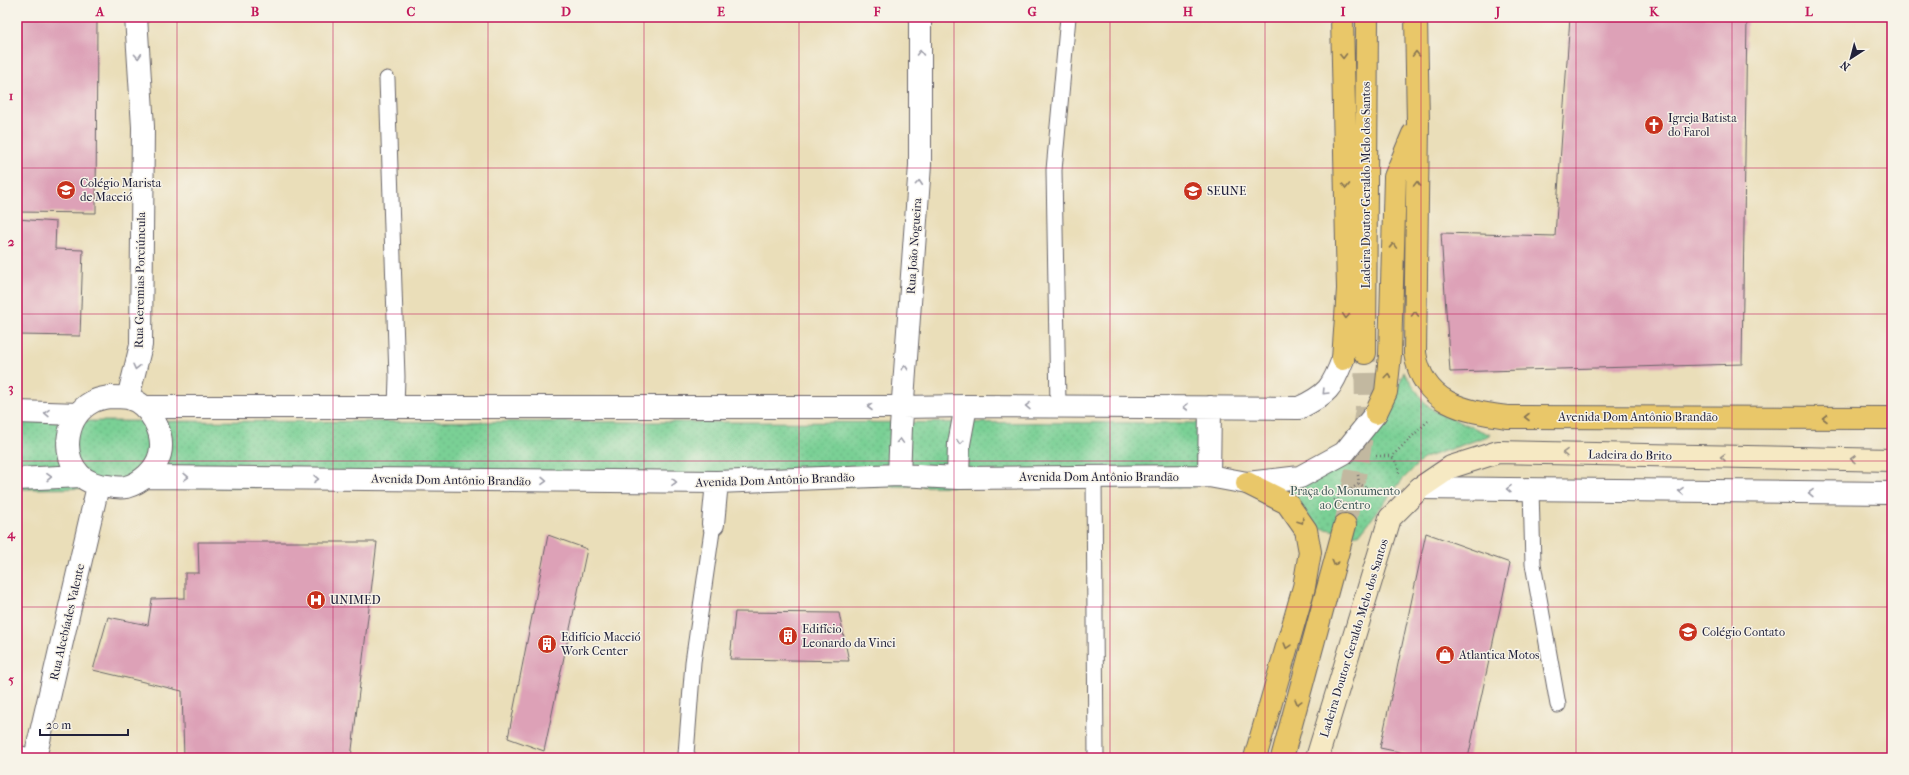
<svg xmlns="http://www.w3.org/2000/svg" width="1909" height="775" font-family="'IM FELL French Canon',serif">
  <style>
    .grass { fill: url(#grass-dots); stroke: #4e7968 }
    .building { fill: #dda1b7 }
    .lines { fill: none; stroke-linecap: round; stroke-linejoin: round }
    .trunk-tunnel { stroke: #c2b8a0; stroke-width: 22; stroke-dasharray: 22 11; stroke-linecap: butt }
    .service-casing { stroke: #686467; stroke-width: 17 }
    .minor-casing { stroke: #686467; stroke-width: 24 }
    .secondary-casing { stroke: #686467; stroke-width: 24 }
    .trunk-casing { stroke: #686467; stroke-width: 24 }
    .path { stroke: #686467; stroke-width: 2.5; stroke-dasharray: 1 3; stroke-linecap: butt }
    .service { stroke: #fff; stroke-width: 15 }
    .minor { stroke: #fff; stroke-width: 22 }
    .secondary { stroke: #f6e9c3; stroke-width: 22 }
    .trunk { stroke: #e9c769; stroke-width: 22 }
    .oneway { stroke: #9c9ca7 }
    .oneway2 { stroke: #867452 }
    .oneway3 { stroke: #978f86 }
    .grid { fill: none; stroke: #c2185b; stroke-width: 1; stroke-opacity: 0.55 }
    .labels { text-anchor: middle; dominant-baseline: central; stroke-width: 3; stroke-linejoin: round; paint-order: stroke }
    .poi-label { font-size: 12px; fill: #22223b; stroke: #f7f3e8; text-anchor: start }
    .street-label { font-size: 12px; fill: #22223b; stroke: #f7f3e8 }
    .park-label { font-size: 12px; fill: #3c5656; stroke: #f7f3e8 }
    .neatline { fill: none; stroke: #c2185b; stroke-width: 1.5 }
    .grid-label { font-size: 13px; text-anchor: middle; font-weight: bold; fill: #c2185b }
  </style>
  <defs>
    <pattern id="grass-dots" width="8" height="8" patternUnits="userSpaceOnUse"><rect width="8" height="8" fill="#7ad095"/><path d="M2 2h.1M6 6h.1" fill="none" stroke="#69b281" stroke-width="1.8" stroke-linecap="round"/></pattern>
  </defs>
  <rect width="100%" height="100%" fill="#f7f3e8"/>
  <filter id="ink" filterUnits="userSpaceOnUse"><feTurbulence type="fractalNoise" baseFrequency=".025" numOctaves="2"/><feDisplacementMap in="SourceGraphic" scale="8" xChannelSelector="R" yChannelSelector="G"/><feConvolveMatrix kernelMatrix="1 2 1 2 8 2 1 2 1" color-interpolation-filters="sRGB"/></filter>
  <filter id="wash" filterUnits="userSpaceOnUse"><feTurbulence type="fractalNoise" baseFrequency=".012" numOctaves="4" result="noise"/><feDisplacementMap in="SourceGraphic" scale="16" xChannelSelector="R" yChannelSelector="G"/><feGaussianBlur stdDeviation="0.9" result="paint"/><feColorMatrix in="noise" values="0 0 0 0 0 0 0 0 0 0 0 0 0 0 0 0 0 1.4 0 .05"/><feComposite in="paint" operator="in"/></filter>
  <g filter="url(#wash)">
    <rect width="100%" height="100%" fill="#eadeb9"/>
    <path class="grass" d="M 1404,372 L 1424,402 L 1434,411 L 1491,435 L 1424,458 L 1402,480 L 1359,535 L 1320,528 L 1281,487 L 1352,458 L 1384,423 Z
      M 17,421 L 1204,423 L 1194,487 L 520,485 L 17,489 Z"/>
    <g id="blocks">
      <path class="building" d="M 17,17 L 97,17 L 96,213 L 17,212 Z
        M 1570,17 L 1747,17 L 1742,364 L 1450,372 L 1441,233 L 1555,236 Z
        M 17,219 L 56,222 L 55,249 L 83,250 L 80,336 L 17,335 Z
        M 1426,533 L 1510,563 L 1468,758 L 1428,758 L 1380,748 Z
        M 548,535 L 587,549 L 544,751 L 508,738 Z
        M 198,542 L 377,542 L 351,758 L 184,758 L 182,691 L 93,670 L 108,617 L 148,625 L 152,599 L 185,598 L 185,573 L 199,573 Z
        M 735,612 L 839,613 L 849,661 L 730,659 Z"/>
    </g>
  </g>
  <g filter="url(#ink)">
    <use href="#blocks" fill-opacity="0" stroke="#686467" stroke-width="1"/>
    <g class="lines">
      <path class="trunk-tunnel" d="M 1345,525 L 1359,456 L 1366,409 L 1365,353"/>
      <g class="service-casing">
        <path id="service" d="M 387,79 L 397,377 L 396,407
          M 1058,406 L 1054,170 L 1068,17
          M 1094,477 L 1096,758
          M 1531,489 L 1533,564 L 1558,705
          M 17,753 L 35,757
          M 689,758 L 686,754 L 693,662 L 713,524"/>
      </g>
      <g class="minor-casing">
        <path id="minor" d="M 110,397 C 115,397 122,397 128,398 C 150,404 165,433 160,454 C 156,470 141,483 126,487 C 121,488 113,487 108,486 C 99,486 87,482 80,475 C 60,454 66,416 92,402 C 97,399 104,398 110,397 Z
          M 128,398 L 141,345 L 143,127 L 136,17
          M 144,407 L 902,407 L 966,406 L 1299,408 C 1328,394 1332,388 1343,359
          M 17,412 L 78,414
          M 899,475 L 901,427 L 920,165 L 920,17
          M 1209,476 L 1210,407
          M 147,477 L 717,482 L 899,475 L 958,478 L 1209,476 L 1247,483 L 1300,477 L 1344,453 L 1376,413
          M 958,478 L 959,444 L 966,406
          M 17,479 L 81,476
          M 1420,488 L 1892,493
          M 713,524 L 717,482
          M 35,758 L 98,486"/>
      </g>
      <g class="secondary-casing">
        <path id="secondary" d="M 1317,758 L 1390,518 L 1420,488 L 1451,467 L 1498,452 L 1892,460"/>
      </g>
      <g class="trunk-casing">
        <path id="trunk" d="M 1342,17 L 1348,289 L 1343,359
          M 1416,17 L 1418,123 L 1415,353 C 1423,404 1463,411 1507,417 L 1892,418
          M 1365,353 L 1367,17
          M 1376,413 L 1386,392 L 1390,355 L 1395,177 L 1413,134
          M 1247,483 L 1287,503 L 1306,530 L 1310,552 L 1304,587 L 1255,758
          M 1282,758 L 1345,525"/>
      </g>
      <path class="path" d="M 1376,456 L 1392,456
        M 1399,473 L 1397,464 L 1392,456 L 1428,421
        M 1358,475 L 1359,484 L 1378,493
        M 1334,500 L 1359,484"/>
      <use href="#service" class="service"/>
      <use href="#minor" class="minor"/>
      <use href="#secondary" class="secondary"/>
      <use href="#trunk" class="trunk"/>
    </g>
    <defs><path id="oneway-chevron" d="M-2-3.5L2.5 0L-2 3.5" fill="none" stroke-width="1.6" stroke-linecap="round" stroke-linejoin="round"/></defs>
    <g class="oneway">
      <use href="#oneway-chevron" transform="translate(920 53) rotate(-90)"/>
      <use href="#oneway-chevron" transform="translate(138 56) rotate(86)"/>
      <use href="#oneway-chevron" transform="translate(919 183) rotate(-86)"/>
      <use href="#oneway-chevron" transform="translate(136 367) rotate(103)"/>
      <use href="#oneway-chevron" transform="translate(905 368) rotate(-86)"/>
      <use href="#oneway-chevron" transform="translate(1325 392) rotate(134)"/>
      <use href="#oneway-chevron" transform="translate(1028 406) rotate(-179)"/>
      <use href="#oneway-chevron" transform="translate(870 407) rotate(180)"/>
      <use href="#oneway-chevron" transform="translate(1186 407) rotate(-180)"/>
      <use href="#oneway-chevron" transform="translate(47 413) rotate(-179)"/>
      <use href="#oneway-chevron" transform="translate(900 441) rotate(-88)"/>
      <use href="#oneway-chevron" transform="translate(960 442) rotate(97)"/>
      <use href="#oneway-chevron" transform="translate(49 477) rotate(-2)"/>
      <use href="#oneway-chevron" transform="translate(186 477) rotate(1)"/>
      <use href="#oneway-chevron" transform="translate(316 479) rotate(1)"/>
      <use href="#oneway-chevron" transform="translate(544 481) rotate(1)"/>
      <use href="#oneway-chevron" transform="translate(674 482) rotate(1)"/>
      <use href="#oneway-chevron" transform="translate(1509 489) rotate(-179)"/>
      <use href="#oneway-chevron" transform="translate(1681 491) rotate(-179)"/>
      <use href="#oneway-chevron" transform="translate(1811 493) rotate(-179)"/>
    </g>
    <g class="oneway2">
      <use href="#oneway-chevron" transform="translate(1416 54) rotate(-91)"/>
      <use href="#oneway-chevron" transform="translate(1343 56) rotate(89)"/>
      <use href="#oneway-chevron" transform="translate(1417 184) rotate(-89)"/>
      <use href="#oneway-chevron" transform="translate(1346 186) rotate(89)"/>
      <use href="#oneway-chevron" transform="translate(1393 246) rotate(-88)"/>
      <use href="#oneway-chevron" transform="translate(1415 314) rotate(-89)"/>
      <use href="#oneway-chevron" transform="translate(1346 316) rotate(93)"/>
      <use href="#oneway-chevron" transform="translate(1388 376) rotate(-83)"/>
      <use href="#oneway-chevron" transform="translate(1527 417) rotate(-180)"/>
      <use href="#oneway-chevron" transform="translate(1825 418) rotate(-180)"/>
      <use href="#oneway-chevron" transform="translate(1301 521) rotate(57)"/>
      <use href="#oneway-chevron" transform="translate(1335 563) rotate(105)"/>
      <use href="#oneway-chevron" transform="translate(1287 646) rotate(106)"/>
      <use href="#oneway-chevron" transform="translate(1298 702) rotate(105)"/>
    </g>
    <g class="oneway3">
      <use href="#oneway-chevron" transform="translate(1565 453) rotate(-179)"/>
      <use href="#oneway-chevron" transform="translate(1723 457) rotate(-179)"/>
      <use href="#oneway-chevron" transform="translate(1853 459) rotate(-179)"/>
    </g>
  </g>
  <path class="grid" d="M 177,17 L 177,758M 333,17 L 333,758M 488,17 L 488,758M 644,17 L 644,758M 799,17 L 799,758M 954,17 L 954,758M 1110,17 L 1110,758M 1265,17 L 1265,758M 1421,17 L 1421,758M 1576,17 L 1576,758M 1732,17 L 1732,758M 17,168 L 1892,168M 17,314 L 1892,314M 17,461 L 1892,461M 17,607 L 1892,607"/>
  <defs>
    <g id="church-disc" transform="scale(1)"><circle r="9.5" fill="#c8321e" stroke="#f7f3e8"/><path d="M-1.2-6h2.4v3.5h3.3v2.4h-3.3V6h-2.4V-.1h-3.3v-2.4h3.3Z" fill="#fff"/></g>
    <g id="school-disc" transform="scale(1)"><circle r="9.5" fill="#c8321e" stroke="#f7f3e8"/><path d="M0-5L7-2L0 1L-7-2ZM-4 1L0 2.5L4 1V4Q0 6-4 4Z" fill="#fff"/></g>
    <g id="university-disc" transform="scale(1)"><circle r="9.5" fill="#c8321e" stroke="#f7f3e8"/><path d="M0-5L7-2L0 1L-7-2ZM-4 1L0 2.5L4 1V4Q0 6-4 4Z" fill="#fff"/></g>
    <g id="hospital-disc" transform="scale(1)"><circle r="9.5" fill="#c8321e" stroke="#f7f3e8"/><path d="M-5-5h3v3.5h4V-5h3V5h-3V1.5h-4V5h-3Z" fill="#fff"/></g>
    <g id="building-disc" transform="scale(1)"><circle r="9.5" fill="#c8321e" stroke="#f7f3e8"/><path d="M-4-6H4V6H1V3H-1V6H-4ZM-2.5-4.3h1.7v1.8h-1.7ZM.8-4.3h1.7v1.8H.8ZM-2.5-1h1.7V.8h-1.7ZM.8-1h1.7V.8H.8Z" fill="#fff"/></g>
    <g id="shop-disc" transform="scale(1)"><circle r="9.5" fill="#c8321e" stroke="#f7f3e8"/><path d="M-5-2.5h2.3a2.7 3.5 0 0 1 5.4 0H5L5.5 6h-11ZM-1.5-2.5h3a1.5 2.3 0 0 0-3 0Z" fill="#fff"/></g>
  </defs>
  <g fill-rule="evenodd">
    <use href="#church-disc" x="1654" y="125"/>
    <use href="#school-disc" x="66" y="190"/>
    <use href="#university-disc" x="1193" y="191"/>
    <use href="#hospital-disc" x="316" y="600"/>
    <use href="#school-disc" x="1688" y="632"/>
    <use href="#building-disc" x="788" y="636"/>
    <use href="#building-disc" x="547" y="644"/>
    <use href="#shop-disc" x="1445" y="655"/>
  </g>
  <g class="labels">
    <g class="poi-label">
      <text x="1668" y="118">Igreja Batista<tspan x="1668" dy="14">do Farol</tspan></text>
      <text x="80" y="183">Colégio Marista<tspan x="80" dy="14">de Maceió</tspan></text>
      <text x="1207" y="191">SEUNE</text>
      <text x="330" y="600">UNIMED</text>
      <text x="802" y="629">Edifício<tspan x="802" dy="14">Leonardo da Vinci</tspan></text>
      <text x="1702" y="632">Colégio Contato</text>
      <text x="561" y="637">Edifício Maceió<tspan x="561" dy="14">Work Center</tspan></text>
      <text x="1459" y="655">Atlantica Motos</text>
    </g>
    <g class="street-label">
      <text transform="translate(1366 185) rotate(-90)">Ladeira Doutor Geraldo Melo dos Santos</text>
      <text transform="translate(914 246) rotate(-86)">Rua João Nogueira</text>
      <text transform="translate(140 280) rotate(-89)">Rua Geremias Porciúncula</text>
      <text x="1638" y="417">Avenida Dom Antônio Brandão</text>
      <text transform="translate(1630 455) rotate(1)">Ladeira do Brito</text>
      <text x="1099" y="477">Avenida Dom Antônio Brandão</text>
      <text transform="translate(451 480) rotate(1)">Avenida Dom Antônio Brandão</text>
      <text transform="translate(775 480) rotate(-2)">Avenida Dom Antônio Brandão</text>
      <text transform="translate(67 622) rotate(-77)">Rua Alcebíades Valente</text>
      <text transform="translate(1354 638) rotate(-73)">Ladeira Doutor Geraldo Melo dos Santos</text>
    </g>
    <g class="park-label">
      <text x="1345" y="491">Praça do Monumento<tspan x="1345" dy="14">ao Centro</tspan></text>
    </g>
  </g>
  <rect width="1909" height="775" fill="none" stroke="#f7f3e8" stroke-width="44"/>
  <g transform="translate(1851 58) rotate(216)" stroke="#f7f3e8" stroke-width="3" paint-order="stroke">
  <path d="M0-3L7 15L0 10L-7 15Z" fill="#22223b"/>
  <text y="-6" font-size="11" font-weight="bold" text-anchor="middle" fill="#22223b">N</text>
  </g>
  <path d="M40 729v6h88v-6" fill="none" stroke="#22223b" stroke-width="2"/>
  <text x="46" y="729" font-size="12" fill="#22223b" stroke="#f7f3e8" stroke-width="3" paint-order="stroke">20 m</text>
  <rect x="22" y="22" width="1865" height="731" class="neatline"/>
  <g class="grid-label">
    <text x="100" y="16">A</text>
    <text x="255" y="16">B</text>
    <text x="411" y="16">C</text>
    <text x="566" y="16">D</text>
    <text x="721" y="16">E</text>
    <text x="877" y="16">F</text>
    <text x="1032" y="16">G</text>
    <text x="1188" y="16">H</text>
    <text x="1343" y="16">I</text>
    <text x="1498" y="16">J</text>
    <text x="1654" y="16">K</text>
    <text x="1809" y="16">L</text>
    <text x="11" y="100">1</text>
    <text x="11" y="246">2</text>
    <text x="11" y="392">3</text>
    <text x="11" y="538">4</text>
    <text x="11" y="684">5</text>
  </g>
</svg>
